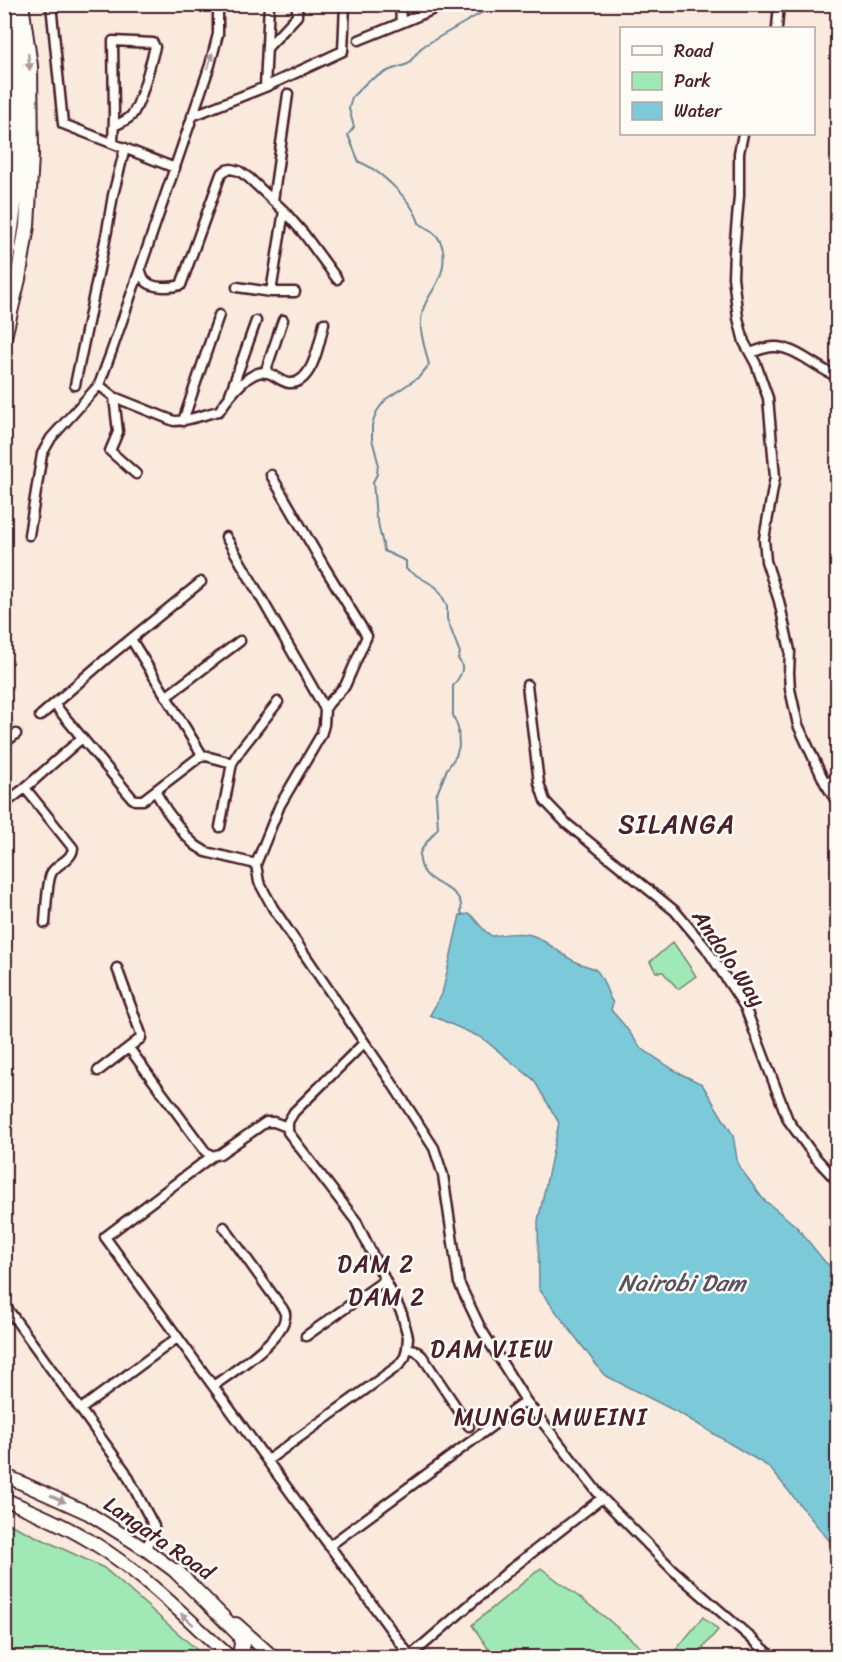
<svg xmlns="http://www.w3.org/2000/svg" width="842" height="1662" font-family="Sriracha,sans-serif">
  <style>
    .green { fill: #a0e8b6; stroke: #758470; stroke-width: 1.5 }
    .water { fill: #7ccad9; stroke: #688693; stroke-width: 1.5 }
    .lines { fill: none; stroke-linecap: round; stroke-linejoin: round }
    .stream { stroke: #688693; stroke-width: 2 }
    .minor-casing { stroke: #4a1f2b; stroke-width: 13 }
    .secondary-casing { stroke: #4a1f2b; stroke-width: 16 }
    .primary-casing { stroke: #4a1f2b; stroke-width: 18 }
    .trunk-casing { stroke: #4a1f2b; stroke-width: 18 }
    .minor { stroke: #fdfcf7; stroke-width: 8 }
    .secondary { stroke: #fdfcf7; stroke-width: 12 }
    .primary { stroke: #fdfcf7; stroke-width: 14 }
    .trunk { stroke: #fdfcf7; stroke-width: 14 }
    .oneway { fill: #ac999b }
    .labels { text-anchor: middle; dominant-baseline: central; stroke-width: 5; stroke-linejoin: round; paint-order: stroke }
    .street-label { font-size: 22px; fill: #4a1f2b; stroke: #fdfcf7 }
    .neighbourhood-label { font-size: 24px; letter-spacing: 1.5px; fill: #4a1f2b; stroke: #fdfcf7 }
    .water-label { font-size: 24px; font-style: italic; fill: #59525f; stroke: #fdfcf7 }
    .quarter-label { font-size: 26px; letter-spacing: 1.5px; fill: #4a1f2b; stroke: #fdfcf7 }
  </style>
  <rect width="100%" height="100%" fill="#f9eadd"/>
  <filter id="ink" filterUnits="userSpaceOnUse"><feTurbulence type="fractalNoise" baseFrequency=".0167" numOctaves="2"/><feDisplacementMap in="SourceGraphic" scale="12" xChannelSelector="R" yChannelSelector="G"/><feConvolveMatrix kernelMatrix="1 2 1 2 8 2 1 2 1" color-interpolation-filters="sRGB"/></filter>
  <g filter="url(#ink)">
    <path class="green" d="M 673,942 L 696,976 L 678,989 L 663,972 L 656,972 L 650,962 Z
      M 5,1522 L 104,1568 L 205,1657 L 5,1657 Z
      M 541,1568 L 605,1617 L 652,1657 L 494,1657 L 472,1625 Z
      M 703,1617 L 718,1630 L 695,1657 L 670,1657 Z"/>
    <path class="water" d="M 470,914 L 485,931 L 492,936 C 505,934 526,931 538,938 C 552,945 564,957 578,963 C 584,966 591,966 596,970 C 605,979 606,993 613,1003 L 611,1010 L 624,1025 L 641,1048 L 677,1072 L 702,1084 L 733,1135 L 738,1165 L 763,1199 L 796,1226 L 825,1262 L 837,1271 L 837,1547 L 832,1544 L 769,1467 L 681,1414 L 604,1375 L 539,1289 L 538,1221 L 559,1123 L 534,1080 L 482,1038 L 430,1015 L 442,994 L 460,915 Z"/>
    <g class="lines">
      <path class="stream" d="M 463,915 L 461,912 C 465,888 434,887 425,873 C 423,871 422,868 421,865 C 420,860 418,855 421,851 C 425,843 432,836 438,828 L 436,796 L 447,769 L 456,756 L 459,746 L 458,728 L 453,715 L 453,686 C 459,678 467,668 458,659 L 460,653 L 447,619 L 447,606 L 442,596 L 436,587 L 406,569 L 406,561 L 384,551 C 383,541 379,532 378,521 L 376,518 L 373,482 L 377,474 L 378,462 L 372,439 L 372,425 L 377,411 L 386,399 L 419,377 L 429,365 C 425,346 417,329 423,310 C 426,299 433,292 438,281 C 444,269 446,253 440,241 C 436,232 426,228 419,223 C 413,201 379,169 359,162 L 348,135 L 354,127 L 349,109 L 352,97 L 368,81 L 390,70 L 408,64 L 421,48 L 427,44 L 497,4"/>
      <g class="minor-casing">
        <path id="minor" d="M 51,4 L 63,124 L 175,168
          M 218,4 L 218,34 L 210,65 L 140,269 C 142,273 142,276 144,279 C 150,289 171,288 181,285 L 221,174 L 226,170 L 231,169 L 239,171 L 249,178 L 284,211 L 304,234 L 337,279
          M 401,23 L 446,4
          M 777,28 L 779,4
          M 359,40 L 401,23 L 400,4
          M 267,48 L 297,16 L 297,4
          M 265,87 L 269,4
          M 192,116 L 265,87 L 343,51 L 345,4
          M 743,134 L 739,153 L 739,196 L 734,252 L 733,277 L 738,318 L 744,342 L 756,364 L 768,398 L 775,477 L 764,539 L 766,561 L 779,601 L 790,651 L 789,673 L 790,689 L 798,725 L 825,783 L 838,804
          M 113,143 L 114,117 L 113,41 L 153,43 L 155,47 C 150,64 141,105 131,116 C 126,121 120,123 114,126
          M 273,201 L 288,94
          M 237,287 L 271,292 L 295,292
          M 271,292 L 284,211
          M 750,353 C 757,351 765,347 773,347 C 793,345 818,369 838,377
          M 265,373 L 283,320
          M 75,385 L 107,231 L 113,195 L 125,148
          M 99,385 L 112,350 L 140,269
          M 230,394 L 256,321
          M 114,397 L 118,432 L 110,451 L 136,474
          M 183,421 L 219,315
          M 271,475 L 325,568 L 367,636 L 345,686 L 329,703 L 325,709 L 324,725 L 321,735 L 280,805 L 256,864 L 259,882 L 273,908 L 390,1080 L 434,1148 L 443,1175 L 459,1283 L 481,1329 L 526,1401 L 602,1498 L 673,1570 L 774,1658
          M 29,535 L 42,454 L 51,438 L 99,385 L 114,397 L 174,421 C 189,421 205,414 219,411 C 228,398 247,372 264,372 C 274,373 280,382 289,383 C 313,385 320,340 324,323
          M 226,537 L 325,709
          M 527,685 L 539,783 L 545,801 L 567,824 L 675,911 L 706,948 L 745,1007 L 788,1120 L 815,1157 L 838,1182
          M 167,696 L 240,641
          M 54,704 L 132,798 L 135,800 L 143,800 L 202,755 L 131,639
          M 40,716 L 106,659 L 201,582
          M 4,743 L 16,734
          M 202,755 L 232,763
          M 825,783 L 838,778
          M 25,788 L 73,848 C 72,861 56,863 51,874 C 47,884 46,910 45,923
          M 155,791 L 167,811 L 185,835 L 195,845 L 206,852 L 256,864
          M 4,804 L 25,788 L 82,738
          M 220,827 L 232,763 L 241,749 L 278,702
          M 129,1048 L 205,1151 L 212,1156 L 220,1154 L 266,1122 L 274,1122 L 287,1127
          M 98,1071 L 141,1038 L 141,1034 L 117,968
          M 212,1156 L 105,1237 C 206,1378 308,1516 410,1656
          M 4,1304 L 125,1471 L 154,1526 L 154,1533 L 145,1549
          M 306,1336 L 385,1280
          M 407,1348 L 415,1350 L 422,1356 L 469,1426
          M 213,1386 C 230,1374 289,1336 285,1313 C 284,1311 281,1306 280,1305 L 224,1227
          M 81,1409 L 177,1338
          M 268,1460 L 398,1366 L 405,1357 L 407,1348 L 408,1337 L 402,1314 L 356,1221 L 288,1132 L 288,1122 L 294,1112 L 364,1043
          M 329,1546 L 526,1401
          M 408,1658 L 511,1569 L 602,1498"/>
      </g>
      <g class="secondary-casing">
        <path id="secondary" d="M 4,1475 L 88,1513 L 145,1549 L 183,1577
          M 4,1499 C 34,1512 64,1525 92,1542 C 143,1573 186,1618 231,1658
          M 236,1624 L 274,1658"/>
      </g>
      <g class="primary-casing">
        <path id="primary" d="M 176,1571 L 240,1635 L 242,1643 L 240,1658"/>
      </g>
      <g class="trunk-casing">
        <path id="trunk" d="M 4,271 C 17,202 23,129 15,59 C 13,41 10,23 8,4
          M 4,337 L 18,279 L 27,226 L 31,156 L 30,66 L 21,4"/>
      </g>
      <use href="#minor" class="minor"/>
      <use href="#secondary" class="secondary"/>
      <use href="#primary" class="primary"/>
      <use href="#trunk" class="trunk"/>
    </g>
    <defs><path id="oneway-solid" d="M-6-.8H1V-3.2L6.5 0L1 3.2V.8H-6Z" transform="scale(1.5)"/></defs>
    <g class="oneway">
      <use href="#oneway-solid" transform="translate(210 61) rotate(-73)"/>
      <use href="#oneway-solid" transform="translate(29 62) rotate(84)"/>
      <use href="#oneway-solid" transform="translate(58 1499) rotate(25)"/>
      <use href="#oneway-solid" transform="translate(187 1619) rotate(-138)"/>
    </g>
  </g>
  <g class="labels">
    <g class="street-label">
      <text transform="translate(729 958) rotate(56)">Andolo Way</text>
      <text transform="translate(159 1538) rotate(35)">Langata Road</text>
    </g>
    <g class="neighbourhood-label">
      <text x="376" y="1264">DAM 2</text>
      <text x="387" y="1297">DAM 2</text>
      <text x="492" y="1349">DAM VIEW</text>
      <text x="551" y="1417">MUNGU MWEINI</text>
    </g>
    <g class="water-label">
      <text x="682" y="1283">Nairobi Dam</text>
    </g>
    <g class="quarter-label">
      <text x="677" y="824">SILANGA</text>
    </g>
  </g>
  <rect width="842" height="1662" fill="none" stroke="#fdfcf7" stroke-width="24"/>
  <rect x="12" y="12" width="818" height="1638" fill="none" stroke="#4a1f2b" stroke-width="2" filter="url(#ink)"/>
  <rect x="620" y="27" width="195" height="108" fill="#fdfcf7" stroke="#b5a4a5" stroke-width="1.5"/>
  <rect x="632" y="46" width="30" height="9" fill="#fdfcf7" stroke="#b5a4a5" stroke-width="1.5"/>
  <text x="674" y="57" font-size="18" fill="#4a1f2b">Road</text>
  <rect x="632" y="72" width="30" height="18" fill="#a0e8b6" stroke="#b5a4a5" stroke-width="1.5"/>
  <text x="674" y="87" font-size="18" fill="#4a1f2b">Park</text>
  <rect x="632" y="102" width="30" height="18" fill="#7ccad9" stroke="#b5a4a5" stroke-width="1.5"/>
  <text x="674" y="117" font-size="18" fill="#4a1f2b">Water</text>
</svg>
